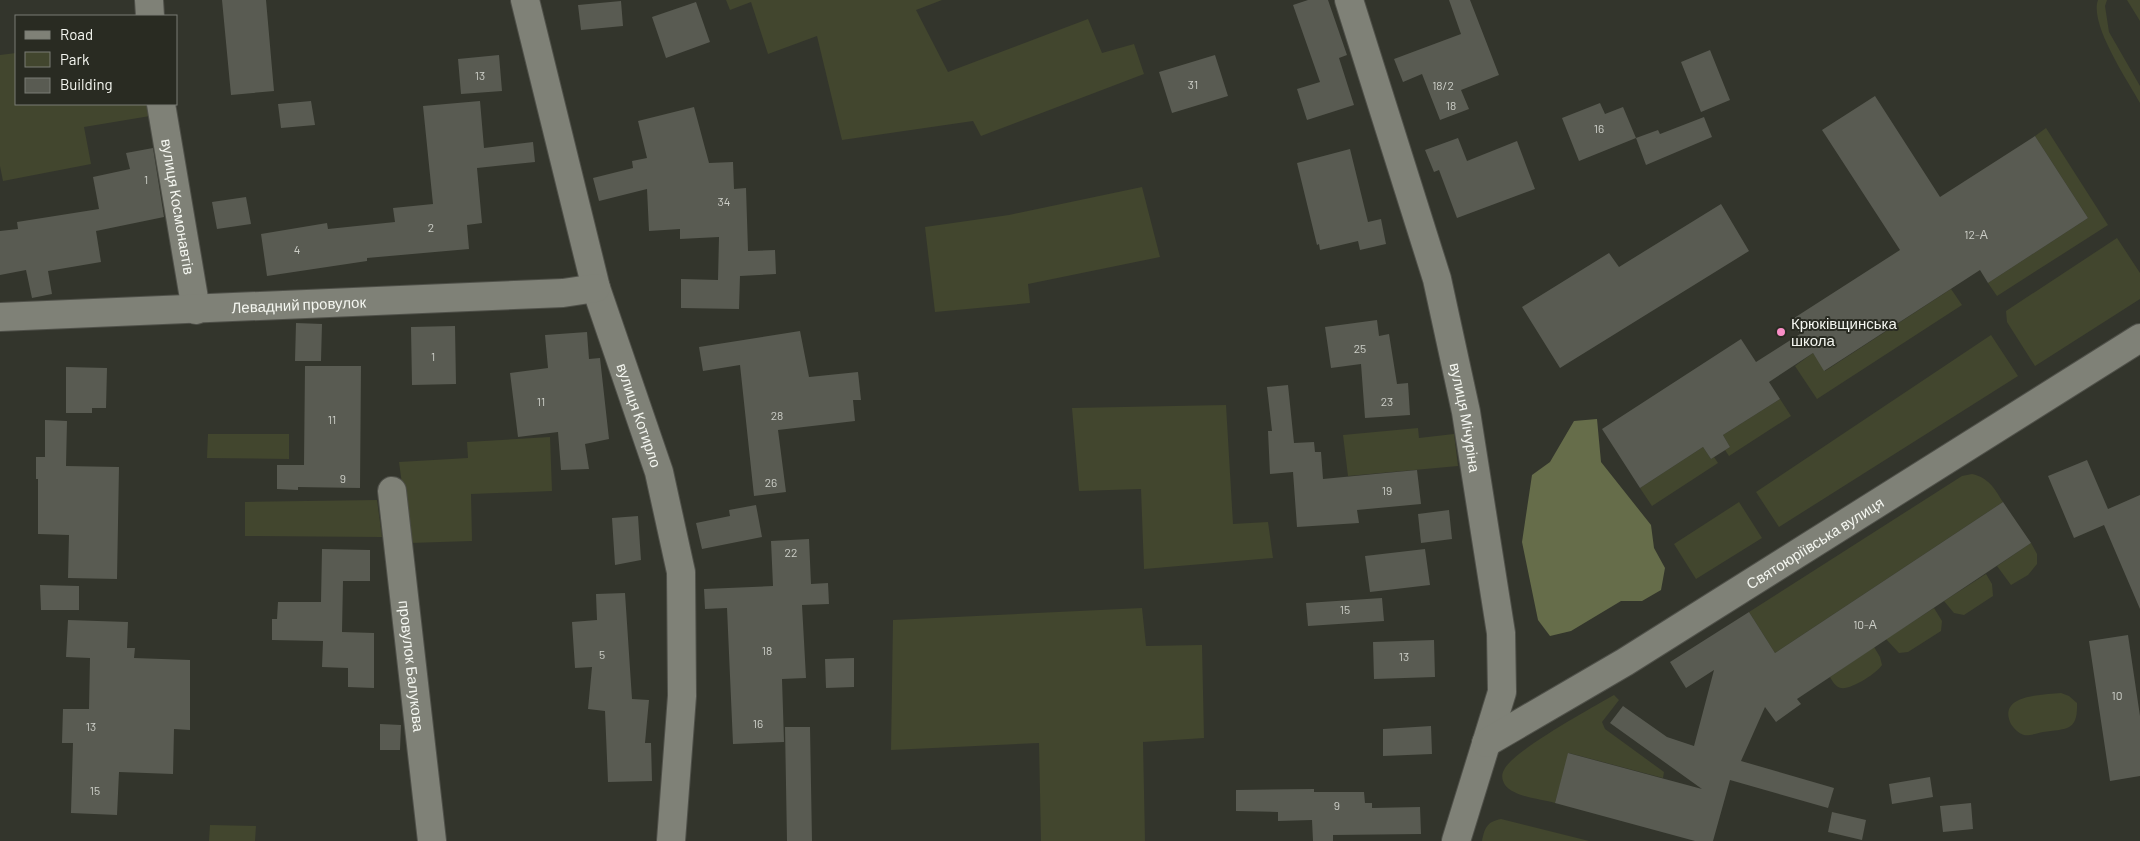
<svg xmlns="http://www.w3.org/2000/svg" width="2140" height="841" font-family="Barlow,sans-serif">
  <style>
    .green { fill: #42462e }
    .forest { fill: #666d4a }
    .building { fill: #595b52 }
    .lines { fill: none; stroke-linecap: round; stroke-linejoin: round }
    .minor-casing { stroke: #4f5049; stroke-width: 30 }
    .tertiary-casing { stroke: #4f5049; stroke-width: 30 }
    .minor { stroke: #7f8177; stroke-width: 28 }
    .tertiary { stroke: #7f8177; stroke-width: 28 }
    .poi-dot { fill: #fa8fc7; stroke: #292b22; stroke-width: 2 }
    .labels { text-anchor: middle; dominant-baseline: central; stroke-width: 4; stroke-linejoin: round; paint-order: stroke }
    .number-label { font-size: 12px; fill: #cdcfc8 }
    .street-label { font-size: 15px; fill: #f4f6f0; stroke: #292b22 }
    .poi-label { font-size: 15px; fill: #f4f6f0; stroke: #292b22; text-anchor: start }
  </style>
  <rect width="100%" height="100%" fill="#33352c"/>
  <path class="green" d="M 726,0 L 942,0 L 916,10 L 948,72 L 1088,19 L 1102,53 L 1134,44 L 1144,74 L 981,136 L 973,121 L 842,140 L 817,36 L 768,54 L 751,2 L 730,10 Z
    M 2098,0 L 2107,0 L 2105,6 L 2109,32 L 2140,86 L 2140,103 C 2128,81 2089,24 2098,0 Z
    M 2127,0 L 2140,0 L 2140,21 Z
    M 16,53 L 16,104 L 154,104 L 156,115 L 84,127 L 91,164 L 3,181 L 0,166 L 0,55 Z
    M 2046,128 L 2108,225 L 1997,296 L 1988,283 L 2088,218 L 2035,136 Z
    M 1142,187 L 1160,257 L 1028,284 L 1030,303 L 935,312 L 925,227 L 1009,215 Z
    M 2117,238 L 2140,273 L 2140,299 L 2035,366 L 2007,322 L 2006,311 Z
    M 1951,289 L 1962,305 L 1817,399 L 1795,366 L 1813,353 L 1825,371 Z
    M 1991,335 L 2018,376 L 1779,527 L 1756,492 Z
    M 1780,399 L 1791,416 L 1729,456 L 1725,450 L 1730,447 L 1723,435 Z
    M 1226,405 L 1233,524 L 1268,522 L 1273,558 L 1144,569 L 1141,489 L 1079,491 L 1072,408 Z
    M 1418,428 L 1419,438 L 1454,434 L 1458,466 L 1348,476 L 1343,435 Z
    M 208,434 L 289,434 L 289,459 L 207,458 Z
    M 550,437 L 552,491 L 471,494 L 472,541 L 410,543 L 399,462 L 468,458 L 467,442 Z
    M 1703,447 L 1711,459 L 1714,457 L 1718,463 L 1652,506 L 1640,488 Z
    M 1972,474 C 1989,478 1994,488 2003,502 L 1775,653 L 1749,612 L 1962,476 Z
    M 377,500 L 382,537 L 245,536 L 245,502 Z
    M 1739,502 L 1762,538 L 1696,579 L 1674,544 Z
    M 2031,543 L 2037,554 L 2037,564 L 2028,575 L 2011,585 L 1997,566 Z
    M 1986,574 L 1992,584 L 1993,596 L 1964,615 L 1954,613 L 1944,601 Z
    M 1142,608 L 1146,646 L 1202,645 L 1204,738 L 1143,742 L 1145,841 L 1041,841 L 1039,743 L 891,750 L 893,620 Z
    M 1934,608 L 1942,621 L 1941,631 L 1908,652 L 1899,653 L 1886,639 Z
    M 1874,647 L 1880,657 L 1882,665 C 1877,673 1851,690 1841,688 C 1836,687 1832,681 1830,677 Z
    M 2061,693 L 2069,696 L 2077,703 C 2078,731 2067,729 2043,732 C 2038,733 2029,736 2024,735 C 2019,734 2012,727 2010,722 C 1999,694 2044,695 2061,693 Z
    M 1614,695 L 1619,700 L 1602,722 L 1605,729 L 1664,772 L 1663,778 L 1569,753 L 1555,803 C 1541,799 1514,797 1505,785 C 1502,780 1501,775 1504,770 C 1511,752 1593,707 1614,695 Z
    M 1501,819 L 1589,841 L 1482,841 C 1485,827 1487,822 1501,819 Z
    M 210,825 L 256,826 L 255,841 L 209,841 Z"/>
  <path class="forest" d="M 1597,419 L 1601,462 L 1651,525 L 1654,548 L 1665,568 L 1661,590 L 1642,601 L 1621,601 L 1571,631 L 1550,636 L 1538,620 L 1522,542 L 1532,475 L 1550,462 L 1574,421 Z"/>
  <path class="building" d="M 222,0 L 266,0 L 274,91 L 231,95 Z
    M 1308,0 L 1328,0 L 1347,55 L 1339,58 L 1354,105 L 1307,120 L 1297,89 L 1320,82 L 1293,5 Z
    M 1449,0 L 1470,0 L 1499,75 L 1461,90 L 1469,109 L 1440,120 L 1422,74 L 1403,82 L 1394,59 L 1461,34 Z
    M 621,1 L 623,26 L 581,30 L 578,5 Z
    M 696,2 L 710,42 L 666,58 L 652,17 Z
    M 1710,50 L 1730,100 L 1701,112 L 1681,62 Z
    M 499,55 L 502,91 L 461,94 L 458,59 Z
    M 1215,55 L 1228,96 L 1172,113 L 1159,72 Z
    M 1875,96 L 1940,197 L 2035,136 L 2088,218 L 1988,283 L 1980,270 L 1824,371 L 1813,353 L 1769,382 L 1780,399 L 1723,435 L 1730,447 L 1711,459 L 1703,447 L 1640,488 L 1602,429 L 1741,339 L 1756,362 L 1800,334 L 1791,320 L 1900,250 L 1822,130 Z
    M 311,101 L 315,125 L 281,128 L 278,104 Z
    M 480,101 L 484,148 L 533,142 L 535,162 L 477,168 L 482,223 L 467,225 L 469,249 L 367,258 L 367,261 L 267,276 L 261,234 L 327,223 L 328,229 L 395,222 L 393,208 L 433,204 L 423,106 Z
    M 1600,103 L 1605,114 L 1623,107 L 1636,138 L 1579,161 L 1562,118 Z
    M 694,107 L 709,163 L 733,162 L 734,189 L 746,188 L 748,251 L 775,250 L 776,274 L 740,276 L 739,309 L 681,308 L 681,279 L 718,280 L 719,237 L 680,239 L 680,229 L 649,231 L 647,189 L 599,201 L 593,178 L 633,168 L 632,161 L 647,158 L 638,121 Z
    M 1704,117 L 1712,137 L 1646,165 L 1636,138 L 1658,130 L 1660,134 Z
    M 1458,138 L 1467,161 L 1517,141 L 1535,189 L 1457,218 L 1439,170 L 1434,172 L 1425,150 Z
    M 153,148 L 164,217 L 96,231 L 101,262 L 48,271 L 52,294 L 32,298 L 26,270 L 0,275 L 0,231 L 18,229 L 17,222 L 99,209 L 93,177 L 130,169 L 126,153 Z
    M 1350,149 L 1368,222 L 1381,219 L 1386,244 L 1360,250 L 1358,241 L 1320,250 L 1319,244 L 1317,245 L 1297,163 Z
    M 246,197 L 251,224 L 217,229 L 212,202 Z
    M 1721,204 L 1749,251 L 1560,368 L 1522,307 L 1609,253 L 1619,267 Z
    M 1377,320 L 1379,336 L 1389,334 L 1397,384 L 1408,383 L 1410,415 L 1365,418 L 1361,364 L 1331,368 L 1325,327 Z
    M 296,323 L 322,324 L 321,361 L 295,361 Z
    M 455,326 L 456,384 L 412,385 L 411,327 Z
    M 800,331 L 809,377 L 858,372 L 861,400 L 853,400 L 855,421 L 778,430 L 786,492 L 754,496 L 740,365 L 703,371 L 699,347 Z
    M 587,332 L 589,359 L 600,358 L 609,439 L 585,444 L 589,469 L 561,470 L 558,432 L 518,437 L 510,373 L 548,368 L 545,335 Z
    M 305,366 L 361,366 L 360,488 L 298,487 L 298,490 L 277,489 L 277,465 L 304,465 Z
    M 66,367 L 107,368 L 106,408 L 92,408 L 92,413 L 66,413 Z
    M 1288,385 L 1294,443 L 1314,442 L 1315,452 L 1321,452 L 1323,479 L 1417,470 L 1421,504 L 1357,510 L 1359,523 L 1297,527 L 1293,472 L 1270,474 L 1268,431 L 1272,431 L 1267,387 Z
    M 45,420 L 67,421 L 66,466 L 119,467 L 117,579 L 68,578 L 69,535 L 38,534 L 38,479 L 36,479 L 36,457 L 45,457 Z
    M 2087,460 L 2108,509 L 2140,495 L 2140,609 L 2104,525 L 2074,538 L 2048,476 Z
    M 2003,502 L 2031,543 L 1797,699 L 1801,704 L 1776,722 L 1765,707 L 1741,761 L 1834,788 L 1828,808 L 1730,780 L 1713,841 L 1695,841 L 1555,803 L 1568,753 L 1702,789 L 1610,723 L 1623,706 L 1667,737 L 1694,746 L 1714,670 L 1686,688 L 1670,662 L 1749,612 L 1775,653 Z
    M 756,505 L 762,537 L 702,549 L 696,523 L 730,516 L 729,510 Z
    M 1449,510 L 1452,539 L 1421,543 L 1418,514 Z
    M 638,516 L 641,560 L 615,565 L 612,518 Z
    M 809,539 L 811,584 L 828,583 L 829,604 L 802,605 L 806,678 L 782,679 L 784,742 L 733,744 L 727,608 L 705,609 L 704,589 L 773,586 L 771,541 Z
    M 322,549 L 370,550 L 370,581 L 343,581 L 342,632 L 374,633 L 374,688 L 348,687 L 348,668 L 322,667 L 323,641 L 272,640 L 272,619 L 277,619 L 278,602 L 321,602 Z
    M 1425,549 L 1430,585 L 1370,592 L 1365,556 Z
    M 40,585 L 79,586 L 79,610 L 41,610 Z
    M 625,593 L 632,699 L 649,700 L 645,743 L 651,743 L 652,781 L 608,782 L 605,711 L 588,709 L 592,667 L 575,668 L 572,622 L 597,620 L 596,594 Z
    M 1382,598 L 1384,621 L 1308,626 L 1306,603 Z
    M 68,620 L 128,622 L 127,648 L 135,648 L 134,658 L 190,660 L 190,730 L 174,729 L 173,774 L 119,772 L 117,815 L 71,813 L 73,743 L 62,743 L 63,709 L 89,709 L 90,658 L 66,657 Z
    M 2128,635 L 2140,716 L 2140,776 L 2110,781 L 2089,641 Z
    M 1434,640 L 1435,677 L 1374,679 L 1373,642 Z
    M 854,658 L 854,687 L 826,688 L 825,659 Z
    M 380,724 L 401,725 L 400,750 L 380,750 Z
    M 1431,726 L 1432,754 L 1383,756 L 1383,729 Z
    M 785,727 L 810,727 L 812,841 L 787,841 Z
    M 1930,777 L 1933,797 L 1892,804 L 1889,784 Z
    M 1314,789 L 1314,792 L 1364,792 L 1365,803 L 1372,803 L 1372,808 L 1420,807 L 1421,834 L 1333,835 L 1333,841 L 1313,841 L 1312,820 L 1278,821 L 1278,812 L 1236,811 L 1236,790 Z
    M 1971,803 L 1973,829 L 1943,832 L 1940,806 Z
    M 1832,812 L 1866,820 L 1862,840 L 1828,832 Z"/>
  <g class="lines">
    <g class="minor-casing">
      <g id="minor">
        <path d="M 149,0 L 150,16"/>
        <path id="s1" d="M 525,0 L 596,288 L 659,472 L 681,572 L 682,696 L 671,841"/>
        <path id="s2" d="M 161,104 L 196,310"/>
        <path id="s3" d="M 0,317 L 563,293 L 596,288"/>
        <path id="s4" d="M 392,491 L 432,841"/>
      </g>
    </g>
    <g class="tertiary-casing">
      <g id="tertiary">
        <path id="s5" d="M 1349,0 L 1437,279 L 1466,412 L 1501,633 L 1502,692 L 1456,841"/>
        <path id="s6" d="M 1486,743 L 1625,662 L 2140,338"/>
      </g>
    </g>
    <use href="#minor" class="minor"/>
    <use href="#tertiary" class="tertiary"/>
  </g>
  <circle class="poi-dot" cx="1781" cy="332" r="5"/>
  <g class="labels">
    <g class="number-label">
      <text x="480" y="75">13</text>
      <text x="1193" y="84">31</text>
      <text x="1443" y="85">18/2</text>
      <text x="1451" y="105">18</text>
      <text x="1599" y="128">16</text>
      <text x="146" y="179">1</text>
      <text x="724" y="201">34</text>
      <text x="431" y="227">2</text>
      <text x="1976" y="234">12-А</text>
      <text x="297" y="249">4</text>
      <text x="1360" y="348">25</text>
      <text x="433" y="356">1</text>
      <text x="541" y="401">11</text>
      <text x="1387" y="401">23</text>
      <text x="777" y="415">28</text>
      <text x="332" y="419">11</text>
      <text x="343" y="478">9</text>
      <text x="771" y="482">26</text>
      <text x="1387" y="490">19</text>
      <text x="791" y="552">22</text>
      <text x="1345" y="609">15</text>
      <text x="1865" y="624">10-А</text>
      <text x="767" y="650">18</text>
      <text x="602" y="654">5</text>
      <text x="1404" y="656">13</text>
      <text x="2117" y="695">10</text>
      <text x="758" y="723">16</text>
      <text x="91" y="726">13</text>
      <text x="95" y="790">15</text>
      <text x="1337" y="805">9</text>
    </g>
    <g class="street-label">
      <text stroke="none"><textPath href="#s2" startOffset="104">вулиця Космонавтів</textPath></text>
      <text stroke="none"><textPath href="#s3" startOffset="299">Левадний провулок</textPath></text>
      <text stroke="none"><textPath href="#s1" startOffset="431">вулиця Котирло</textPath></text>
      <text stroke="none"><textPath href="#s5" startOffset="434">вулиця Мічуріна</textPath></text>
      <text stroke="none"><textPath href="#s6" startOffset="385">Святоюріївська вулиця</textPath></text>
      <text stroke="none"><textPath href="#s4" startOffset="176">провулок Балукова</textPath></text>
    </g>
    <g class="poi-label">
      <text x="1791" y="323">Крюківщинська<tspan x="1791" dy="17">школа</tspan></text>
    </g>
  </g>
  <rect x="15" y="15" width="162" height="90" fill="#292b22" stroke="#7a7c74"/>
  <rect x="25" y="31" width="25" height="8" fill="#7f8177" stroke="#7a7c74"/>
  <text x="60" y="40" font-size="15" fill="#f4f6f0">Road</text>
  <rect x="25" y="52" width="25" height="15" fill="#42462e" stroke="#7a7c74"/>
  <text x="60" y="65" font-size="15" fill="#f4f6f0">Park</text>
  <rect x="25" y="78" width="25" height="15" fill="#595b52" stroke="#7a7c74"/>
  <text x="60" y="90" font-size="15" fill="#f4f6f0">Building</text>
</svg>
